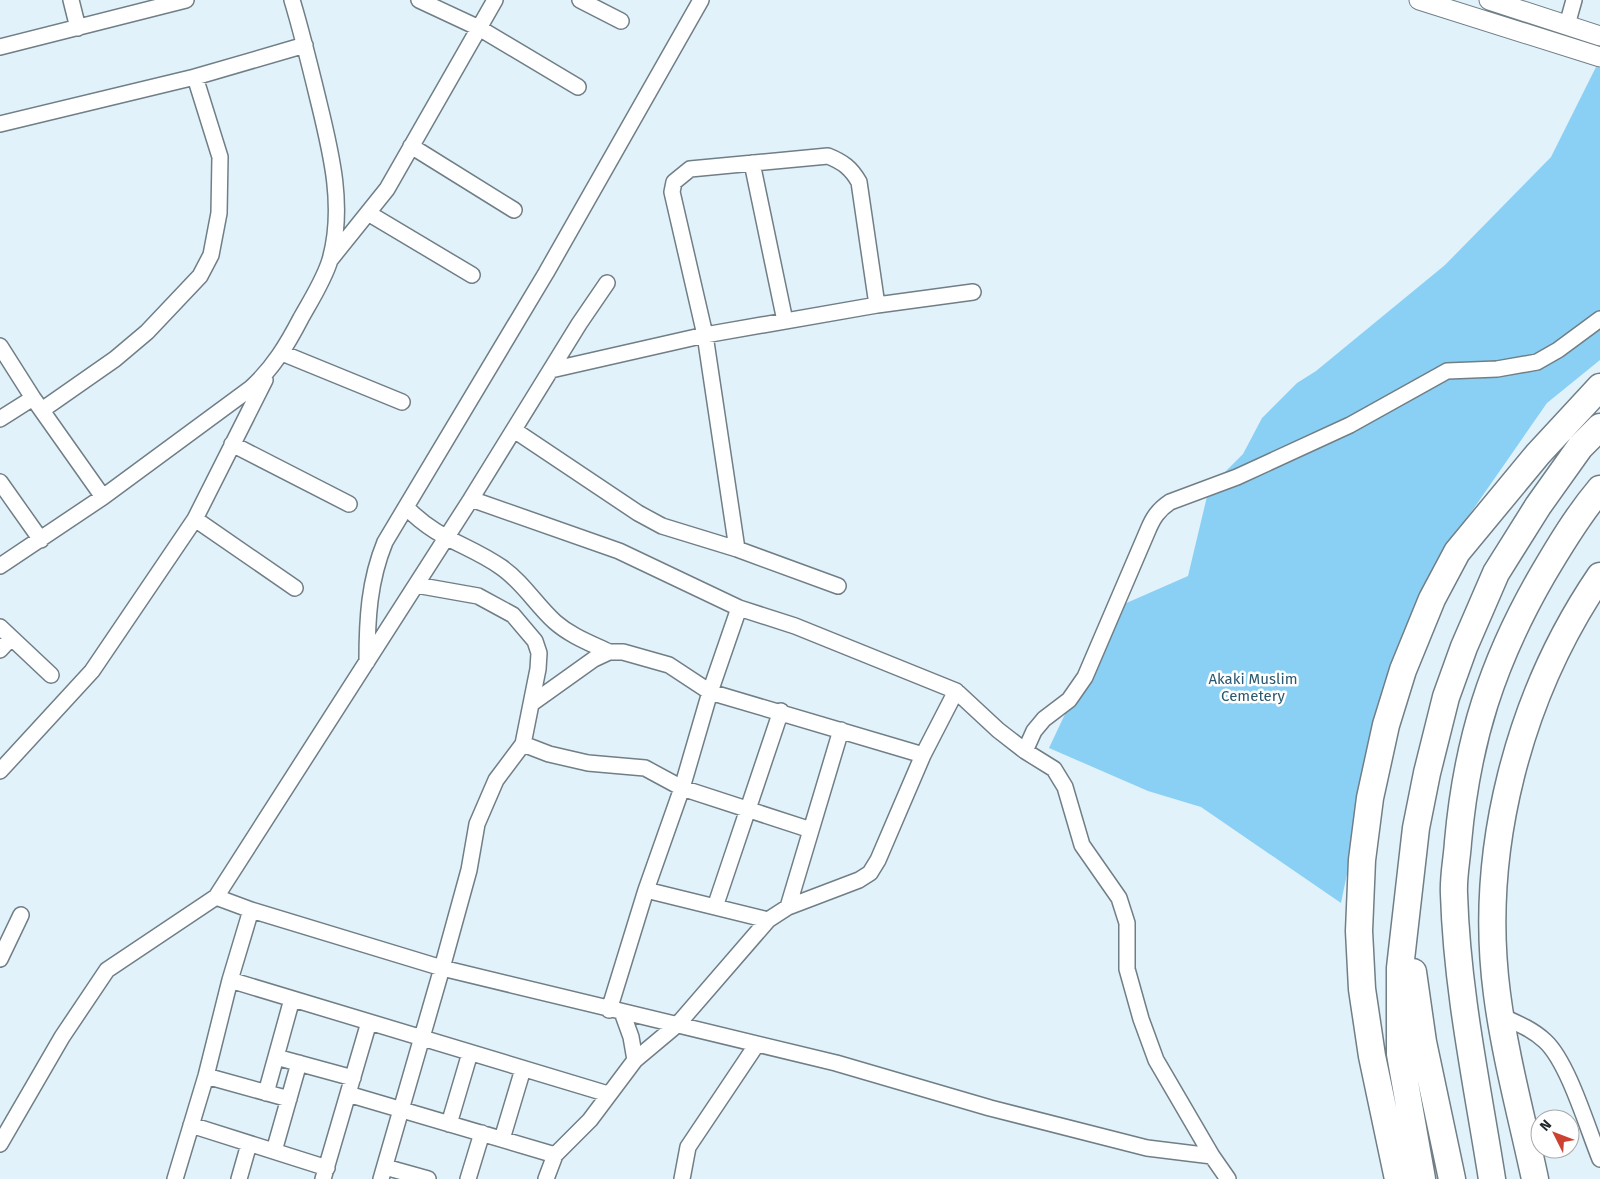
<svg xmlns="http://www.w3.org/2000/svg" width="1600" height="1179" font-family="'Fira Sans',sans-serif">
  <style>
    .green { fill: #8ad0f5 }
    .lines { fill: none; stroke-linecap: round; stroke-linejoin: round }
    .minor-casing { stroke: #707e86; stroke-width: 18 }
    .tertiary-casing { stroke: #707e86; stroke-width: 21 }
    .trunk-casing { stroke: #707e86; stroke-width: 29 }
    .minor { stroke: #fff; stroke-width: 15 }
    .tertiary { stroke: #fff; stroke-width: 19 }
    .trunk { stroke: #fff; stroke-width: 26 }
    .labels { text-anchor: middle; dominant-baseline: central; stroke-width: 5; stroke-linejoin: round; paint-order: stroke }
    .park-label { font-size: 15px; fill: #2b5970; stroke: #fff }
  </style>
  <rect width="100%" height="100%" fill="#e2f2fb"/>
  <path class="green" d="M 1596,67 L 1600,68 L 1600,360 L 1547,403 L 1440,557 L 1390,665 L 1341,903 L 1201,807 L 1148,791 L 1049,748 L 1115,608 L 1188,576 L 1209,488 L 1243,454 L 1262,418 L 1297,383 L 1316,371 L 1445,265 L 1551,157 Z"/>
  <g class="lines">
    <g class="minor-casing">
      <path id="minor" d="M 71,0 L 78,28
        M 419,0 L 479,28 L 578,87
        M 580,0 L 621,21
        M 1567,25 L 1574,0
        M 0,47 L 186,0
        M 0,124 L 195,77 L 305,45
        M 411,146 L 514,210
        M 752,163 L 785,321
        M 368,213 L 472,275
        M 330,260 L 387,189 L 495,0
        M 0,346 L 33,398 L 103,497
        M 282,353 L 402,402
        M 551,370 L 705,335 L 877,305 L 973,292
        M 42,410 L 115,359 L 147,332 L 200,276 L 211,255 L 219,213 L 220,157 L 195,77
        M 0,419 L 33,398
        M 514,430 L 638,513 L 662,526 L 737,549 L 838,586
        M 232,444 L 349,504
        M 0,482 L 41,540
        M 471,499 L 579,324 L 607,283
        M 407,508 C 438,540 468,544 501,567 C 523,582 536,605 555,622 C 571,636 590,643 609,652
        M 195,519 L 295,588
        M 737,549 L 705,335 L 672,192 L 674,182 L 690,169 L 828,156 C 843,162 851,168 859,182 L 877,305
        M 0,566 L 103,497 L 251,388 C 273,368 287,345 301,318 C 311,300 324,280 330,260 C 345,207 331,152 318,99 C 310,66 302,33 292,0
        M 0,627 L 51,675
        M 0,650 L 11,638
        M 367,662 C 367,619 369,581 385,542 L 546,273 L 701,0
        M 531,704 L 594,659 L 609,652 L 623,652 L 669,665 L 710,692 L 923,755
        M 523,744 L 549,754 L 588,763 L 645,768 L 682,788 L 811,830
        M 1025,751 L 1034,731 L 1044,719 L 1069,700 L 1085,677 L 1148,530 C 1153,518 1158,510 1170,502 L 1237,477 L 1350,425 L 1447,371 L 1497,369 L 1537,362 L 1558,350 L 1600,319
        M 0,771 L 92,671 L 195,519 L 265,380
        M 646,890 L 768,920
        M 216,897 L 251,910
        M 715,907 L 781,711
        M 788,907 L 841,730
        M 0,959 L 21,915
        M 230,980 L 608,1094
        M 609,1010 L 646,890 L 682,788 L 710,692 L 739,608
        M 622,1012 L 631,1037 L 635,1060
        M 1501,1016 C 1517,1023 1532,1029 1545,1041 C 1568,1062 1587,1127 1600,1159
        M 276,1057 L 353,1078
        M 206,1076 L 289,1099
        M 266,1093 L 292,999
        M 348,1094 L 555,1155
        M 449,1124 L 470,1053
        M 191,1125 L 327,1168
        M 502,1139 L 523,1069
        M 0,1144 L 62,1037 L 107,970 L 216,897 L 471,499 L 619,551 L 739,608 L 795,626 L 956,691 L 998,730 L 1025,751 L 1054,769 L 1065,787 L 1082,845 L 1119,898 L 1127,923 L 1127,969 L 1141,1019 L 1156,1060 L 1212,1156 L 1228,1179
        M 274,1151 L 299,1063
        M 385,1167 L 428,1179
        M 175,1179 L 206,1076 L 230,980 L 251,910 L 442,968 L 836,1063 L 990,1108 L 1147,1148 L 1212,1156
        M 239,1179 L 249,1144
        M 323,1179 L 369,1022
        M 381,1179 L 442,968 L 469,870 L 477,824 L 496,780 L 523,744 L 538,669 L 539,653 L 535,641 L 513,615 L 478,596 L 416,585
        M 468,1179 L 482,1133
        M 546,1179 L 555,1155 L 590,1120 L 635,1060 L 678,1024 L 768,920 L 788,907 L 859,880 L 870,873 L 878,860 L 923,755 L 956,691
        M 682,1179 L 688,1147 L 757,1044"/>
    </g>
    <g class="tertiary-casing">
      <path id="tertiary" d="M 1419,0 L 1600,57
        M 1489,0 L 1600,36"/>
    </g>
    <g class="trunk-casing">
      <path id="trunk" d="M 1413,972 L 1423,1042 L 1452,1179
        M 1398,1179 L 1372,1056 L 1362,989 L 1359,931 L 1362,860 L 1370,798 L 1386,725 L 1403,670 L 1432,599 L 1457,552 L 1538,454 L 1600,387
        M 1422,1179 L 1400,1054 L 1400,968 L 1416,828 L 1427,773 L 1446,697 L 1464,647 L 1496,573 L 1538,506 L 1580,447 L 1600,427
        M 1492,1179 C 1477,1084 1457,991 1454,894 C 1453,877 1457,859 1458,842 C 1467,741 1492,662 1543,574 C 1560,545 1578,515 1600,489
        M 1535,1179 C 1522,1118 1505,1056 1497,994 C 1478,850 1519,695 1600,576"/>
    </g>
    <use href="#minor" class="minor"/>
    <use href="#tertiary" class="tertiary"/>
    <use href="#trunk" class="trunk"/>
  </g>
  <g class="labels">
    <g class="park-label">
      <text x="1253" y="679">Akaki Muslim<tspan x="1253" dy="17">Cemetery</tspan></text>
    </g>
  </g>
  <g transform="translate(1555 1134) rotate(312)"><circle r="24" fill="#ffffff" stroke="#a7a9ab"/>
  <path d="M0-4L9 19L0 12L-9 19Z" fill="#cd4130"/>
  <text y="-8" font-size="14" font-weight="bold" text-anchor="middle" fill="#22282c">N</text>
  </g>
</svg>
